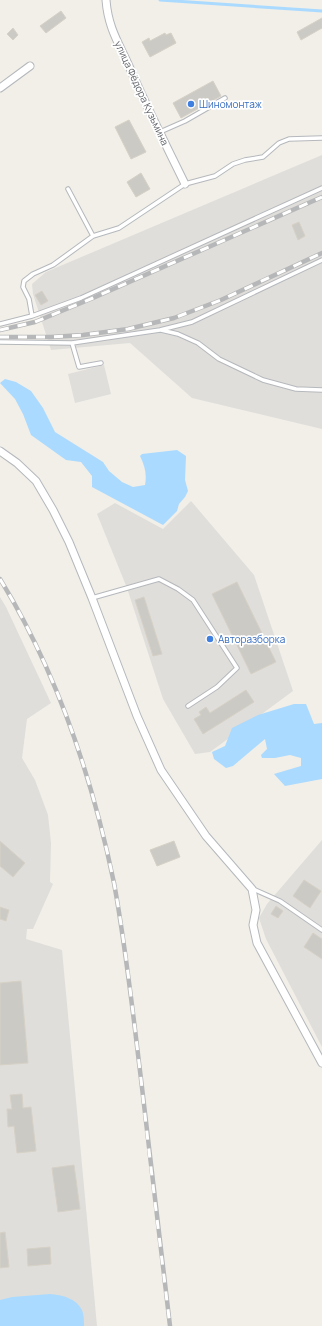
<svg xmlns="http://www.w3.org/2000/svg" width="322" height="1326" font-family="Manrope,sans-serif">
  <style>
    .industrial { fill: #e0deda }
    .water { fill: #aadaff }
    .lines { fill: none; stroke-linecap: round; stroke-linejoin: round }
    .stream { stroke: #aadaff; stroke-width: 3 }
    .building { fill: #cccac5; stroke: #d6d1c6 }
    .service-casing { stroke: #b5b8bc; stroke-width: 5.5 }
    .minor-casing { stroke: #b5b8bc; stroke-width: 9 }
    .service { stroke: #fff; stroke-width: 3.5 }
    .minor { stroke: #fff; stroke-width: 7 }
    .rail-casing { stroke: #b6b7b8; stroke-width: 4.5 }
    .rail { stroke: #fff; stroke-width: 3; stroke-dasharray: 9; stroke-linecap: butt }
    .shop-dot { fill: #3f7fe0; stroke: #fff; stroke-width: 1.5 }
    .labels { text-anchor: middle; dominant-baseline: central; stroke-width: 3.5; stroke-linejoin: round; paint-order: stroke }
    .street-label { font-size: 10px; fill: #5f6368; stroke: #fff }
    .shop-label { font-size: 10px; fill: #366cbe; stroke: #fff; text-anchor: start }
  </style>
  <rect width="100%" height="100%" fill="#f1efe8"/>
  <path class="industrial" d="M 322,155 L 322,429 L 192,398 L 130,343 L 51,350 L 33,294 L 32,284 L 46,272 Z
    M 104,365 L 111,394 L 75,403 L 68,374 Z
    M 191,501 L 254,575 L 293,691 L 210,752 L 195,754 L 163,699 L 127,588 L 97,514 L 115,503 L 163,529 Z
    M 0,597 L 6,607 L 51,703 L 27,719 L 22,758 L 35,780 L 48,815 L 51,843 L 50,882 L 53,884 L 33,929 L 27,929 L 26,939 L 62,950 L 97,1326 L 0,1326 Z
    M 322,840 L 322,1047 L 266,939 L 259,918 L 267,904 Z"/>
  <path class="water" d="M 5,379 L 16,382 L 31,391 L 43,408 L 55,432 L 103,462 L 109,471 L 122,482 L 133,487 L 145,485 C 147,475 145,466 140,456 L 142,454 L 177,450 L 186,456 L 185,480 L 188,491 L 185,497 L 179,504 L 177,511 L 163,525 L 92,487 L 92,476 L 81,462 L 66,460 L 31,435 L 23,414 L 15,399 L 0,383 Z
    M 294,704 L 306,704 L 314,724 L 322,723 L 322,779 L 285,786 L 274,774 L 301,766 L 301,758 L 290,755 L 275,758 L 262,758 L 261,755 L 267,749 L 265,739 L 233,766 L 226,768 L 214,759 L 212,752 L 225,746 L 232,728 L 258,715 Z
    M 50,1294 C 62,1295 76,1298 82,1310 C 84,1315 84,1321 84,1326 L 0,1326 L 0,1300 L 12,1297 Z"/>
  <g class="lines">
    <path class="stream" d="M 160,0 L 322,11"/>
  </g>
  <path class="building" d="M 61,11 L 66,18 L 46,33 L 40,26 Z
    M 322,18 L 322,28 L 301,40 L 297,32 Z
    M 13,28 L 18,35 L 13,40 L 7,34 Z
    M 165,33 L 166,35 L 171,33 L 176,43 L 150,57 L 142,42 L 149,38 L 150,41 Z
    M 213,81 L 221,96 L 181,118 L 173,103 Z
    M 129,120 L 146,152 L 131,159 L 115,127 Z
    M 141,173 L 150,189 L 136,197 L 127,182 Z
    M 299,222 L 305,236 L 298,240 L 292,225 Z
    M 42,291 L 48,301 L 41,305 L 35,295 Z
    M 237,582 L 276,662 L 251,674 L 212,594 Z
    M 144,597 L 162,654 L 153,656 L 135,600 Z
    M 246,690 L 254,702 L 203,734 L 194,719 L 201,715 L 199,712 L 206,707 L 210,713 Z
    M 0,841 L 25,863 L 13,877 L 0,866 Z
    M 174,841 L 180,857 L 157,866 L 150,850 Z
    M 304,880 L 321,891 L 310,908 L 293,896 Z
    M 276,906 L 283,911 L 278,918 L 271,914 Z
    M 0,907 L 9,910 L 6,921 L 0,919 Z
    M 313,933 L 322,939 L 322,959 L 304,947 Z
    M 21,981 L 28,1063 L 0,1065 L 0,983 Z
    M 22,1094 L 23,1108 L 31,1107 L 36,1151 L 17,1153 L 14,1126 L 8,1127 L 7,1109 L 12,1109 L 10,1095 Z
    M 74,1165 L 80,1209 L 58,1212 L 52,1168 Z
    M 5,1232 L 9,1267 L 0,1268 L 0,1233 Z
    M 50,1247 L 51,1264 L 28,1266 L 27,1249 Z"/>
  <g class="lines">
    <g class="service-casing">
      <path id="service" d="M 160,132 L 185,121 L 225,98
        M 68,189 L 93,236
        M 32,316 L 29,299 L 23,287 L 24,281 L 33,274 L 53,265 L 93,236 L 119,228 L 185,184 L 215,176 L 233,164 L 245,160 L 263,157 L 279,143 L 289,139 L 322,138
        M 0,324 L 32,316 L 81,298 L 322,188
        M 161,330 L 178,334 L 198,343 L 219,359 L 263,380 L 296,389 L 322,390
        M 0,342 L 72,343 L 160,330 L 192,322 L 322,260
        M 72,343 L 79,367 L 101,363
        M 92,598 L 159,579 L 178,589 L 193,600 L 237,668 L 217,687 L 188,706
        M 253,889 L 280,901 L 322,930"/>
    </g>
    <g class="minor-casing">
      <path id="minor" d="M 106,0 C 108,27 118,42 129,66 C 146,106 166,145 185,184
        M 0,88 L 30,66
        M 0,451 L 17,463 L 36,481 L 53,510 L 69,542 L 92,598 L 137,716 L 161,770 L 206,836 L 252,889 L 256,910 L 253,925 L 257,943 L 322,1063"/>
    </g>
    <use href="#service" class="service"/>
    <use href="#minor" class="minor"/>
    <g class="rail-casing">
      <path id="rail" d="M 0,330 L 35,322 L 93,298 L 322,197
        M 0,337 L 51,337 L 83,335 L 128,329 L 174,318 L 221,300 L 322,253
        M 0,579 C 57,672 92,777 114,883 C 126,948 133,1014 141,1079 C 150,1162 160,1244 170,1326"/>
    </g>
    <use href="#rail" class="rail"/>
  </g>
  <g class="shop-dot">
    <circle cx="191" cy="104" r="4"/>
    <circle cx="210" cy="639" r="4"/>
  </g>
  <g class="labels">
    <g class="street-label">
      <text transform="translate(142 93) rotate(65)">улица Фёдора Кузьмина</text>
    </g>
    <g class="shop-label">
      <text x="199" y="104">Шиномонтаж</text>
      <text x="218" y="639">Авторазборка</text>
    </g>
  </g>
</svg>
